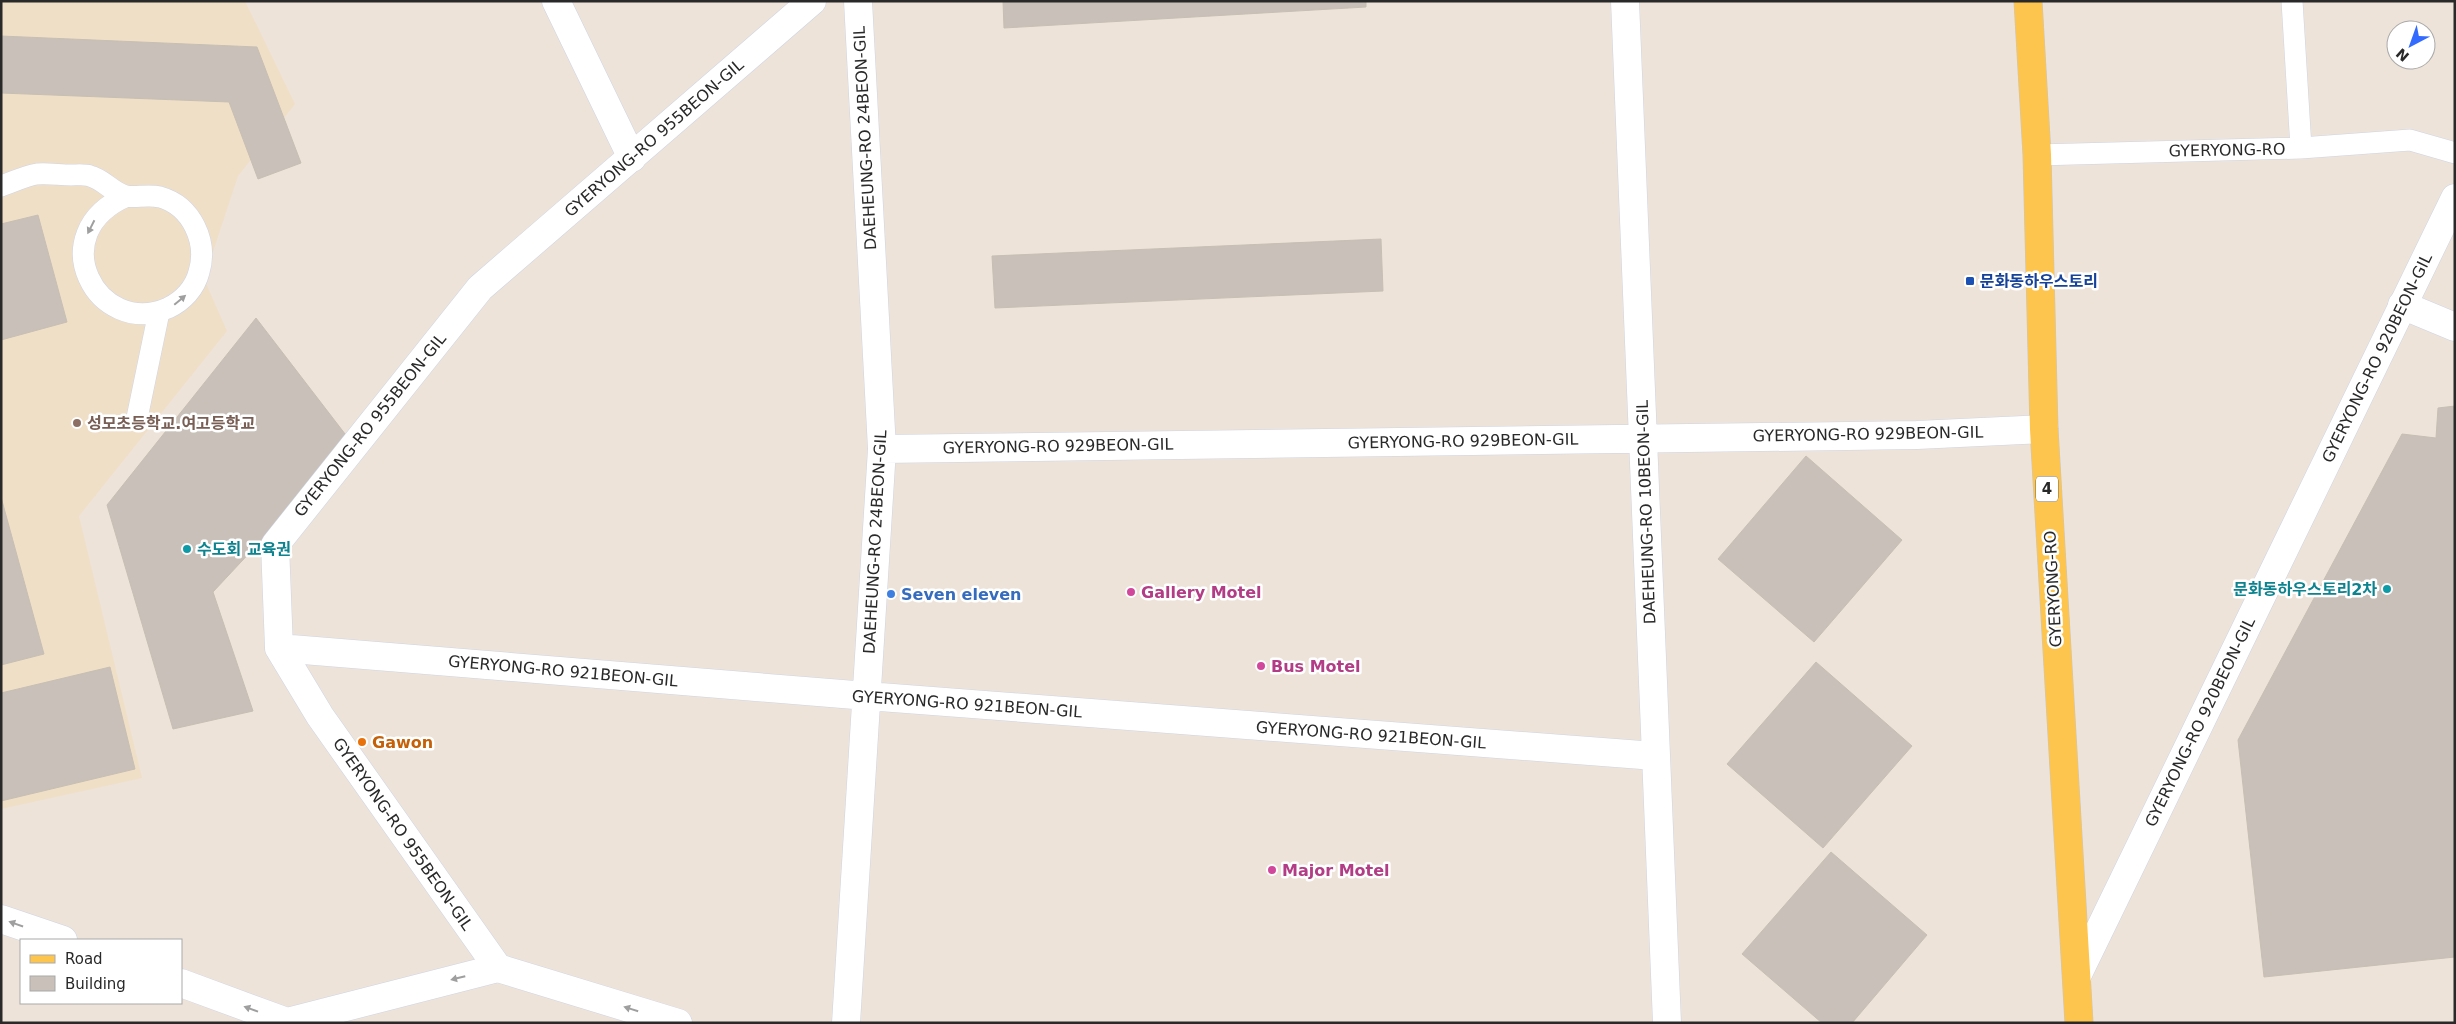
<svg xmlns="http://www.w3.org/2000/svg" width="2456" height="1024" font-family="'DejaVu Sans','Noto Sans KR',sans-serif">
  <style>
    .education { fill: #f0dfc7 }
    .building { fill: #c8c0b9; stroke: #c8bfb3 }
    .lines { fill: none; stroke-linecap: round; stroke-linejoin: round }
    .service-casing { stroke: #ced4e4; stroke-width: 22 }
    .minor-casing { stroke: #ced4e4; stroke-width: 29 }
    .tertiary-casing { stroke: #ced4e4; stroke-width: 29 }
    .primary-casing { stroke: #c7c7c7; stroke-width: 29 }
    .service { stroke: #fff; stroke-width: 21 }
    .minor { stroke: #fff; stroke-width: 28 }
    .tertiary { stroke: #fff; stroke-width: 28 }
    .primary { stroke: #fdc54e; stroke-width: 28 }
    .oneway { fill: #9f9f9f }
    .transit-dot { fill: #1a4fb4; stroke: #fff; stroke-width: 2 }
    .education-dot { fill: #8d6e63; stroke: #fff; stroke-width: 2 }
    .culture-dot { fill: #0f9aa8; stroke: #fff; stroke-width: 2 }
    .hotel-dot { fill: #d1479c; stroke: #fff; stroke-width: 2 }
    .shop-dot { fill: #3f7fe0; stroke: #fff; stroke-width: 2 }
    .food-dot { fill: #e8710a; stroke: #fff; stroke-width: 2 }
    .labels { text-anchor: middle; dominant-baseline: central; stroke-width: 5; stroke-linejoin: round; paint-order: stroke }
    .shield { fill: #fff; stroke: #696969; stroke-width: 1 }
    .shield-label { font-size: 15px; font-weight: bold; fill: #292929 }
    .street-label { font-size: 16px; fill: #292929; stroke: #fff }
    .transit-label { font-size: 16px; font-weight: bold; fill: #164399; stroke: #fff; text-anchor: start }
    .education-label { font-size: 16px; font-weight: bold; fill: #785e54; stroke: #fff; text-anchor: start }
    .culture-label { font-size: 16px; font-weight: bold; fill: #0d838f; stroke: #fff; text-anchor: start }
    .hotel-label { font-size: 16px; font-weight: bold; fill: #b23c85; stroke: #fff; text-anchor: start }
    .shop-label { font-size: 16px; font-weight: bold; fill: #366cbe; stroke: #fff; text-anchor: start }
    .food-label { font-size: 16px; font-weight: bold; fill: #c56008; stroke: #fff; text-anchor: start }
  </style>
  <rect width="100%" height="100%" fill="#ede3d9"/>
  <path class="education" d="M 1,1 L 245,1 L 295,104 L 238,176 L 204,279 L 227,331 L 79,516 L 142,778 L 1,809 Z"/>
  <path class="building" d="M 1003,1 L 1366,1 L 1366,7 L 1004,28 Z
    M 1,36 L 257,47 L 301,163 L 258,179 L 229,102 L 1,93 Z
    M 38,215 L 67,322 L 1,340 L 1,224 Z
    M 1381,239 L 1383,291 L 995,308 L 992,256 Z
    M 256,318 L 352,443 L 213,592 L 253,711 L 173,729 L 107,505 Z
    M 2455,406 L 2455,957 L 2264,977 L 2238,740 L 2402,434 L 2436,438 L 2438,408 Z
    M 1806,456 L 1902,540 L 1814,642 L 1718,559 Z
    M 1,497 L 44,654 L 1,665 Z
    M 1816,662 L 1912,746 L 1823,848 L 1727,764 Z
    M 110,667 L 135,769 L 1,801 L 1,693 Z
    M 1831,852 L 1927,935 L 1852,1023 L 1822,1023 L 1742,954 Z"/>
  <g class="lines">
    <g class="service-casing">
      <path id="service" d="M 2292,1 L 2301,148
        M 2037,155 L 2301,148 L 2410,140 L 2455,153
        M 1,186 C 13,182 25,176 37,174 C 48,173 60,175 71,175 C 77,175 85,174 90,176 C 103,179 113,193 126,196 C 135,198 148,194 160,197 C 192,206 208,242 199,272 C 195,288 183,301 168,308 C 97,339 41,233 127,196
        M 137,418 L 159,312"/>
    </g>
    <g class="minor-casing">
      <path id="minor" d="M 556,1 L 632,158
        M 1625,1 L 1667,1023
        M 2402,305 L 2455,327
        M 882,449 L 1917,435 L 2044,429
        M 279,648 L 867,696 L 1655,756
        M 1,919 L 63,940
        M 498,968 L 320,716 L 279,648 L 275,545 L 480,288 L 812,1
        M 181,983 L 287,1022 L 498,968 L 678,1023
        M 846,1023 L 882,449 L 858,1"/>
    </g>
    <g class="tertiary-casing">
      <path id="tertiary" d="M 2077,976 L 2455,198"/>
    </g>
    <g class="primary-casing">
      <path id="primary" d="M 2028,1 L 2037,155 L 2044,429 L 2079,1023"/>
    </g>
    <use href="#service" class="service"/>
    <use href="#minor" class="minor"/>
    <use href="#tertiary" class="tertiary"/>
    <use href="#primary" class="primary"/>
  </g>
  <defs><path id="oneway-solid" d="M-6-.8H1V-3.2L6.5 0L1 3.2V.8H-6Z" transform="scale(1.25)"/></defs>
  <g class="oneway">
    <use href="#oneway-solid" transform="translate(91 227) rotate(117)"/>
    <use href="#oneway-solid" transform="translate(180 300) rotate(-40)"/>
    <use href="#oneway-solid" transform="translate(16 924) rotate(-161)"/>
    <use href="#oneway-solid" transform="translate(458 978) rotate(166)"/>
    <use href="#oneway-solid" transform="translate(251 1009) rotate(-160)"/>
    <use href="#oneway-solid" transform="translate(631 1009) rotate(-163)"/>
  </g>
  <rect class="transit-dot" x="1965" y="276" width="10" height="10" rx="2.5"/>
  <circle class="education-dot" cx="77" cy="423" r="5"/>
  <g class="culture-dot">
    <circle cx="187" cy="549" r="5"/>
    <circle cx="2387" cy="589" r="5"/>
  </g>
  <g class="hotel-dot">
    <circle cx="1131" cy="592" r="5"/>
    <circle cx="1261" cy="666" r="5"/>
    <circle cx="1272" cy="870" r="5"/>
  </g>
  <circle class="shop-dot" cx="891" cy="594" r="5"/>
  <circle class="food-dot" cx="362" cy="742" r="5"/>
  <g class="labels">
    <rect class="shield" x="2036" y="476.5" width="22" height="25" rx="4"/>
    <g class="shield-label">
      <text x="2047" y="489">4</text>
    </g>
    <g class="street-label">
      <text transform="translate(654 138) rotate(-41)">GYERYONG-RO 955BEON-GIL</text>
      <text transform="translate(865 138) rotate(-93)">DAEHEUNG-RO 24BEON-GIL</text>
      <text transform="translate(2227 150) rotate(-1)">GYERYONG-RO</text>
      <text transform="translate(2377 358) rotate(-64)">GYERYONG-RO 920BEON-GIL</text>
      <text transform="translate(370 425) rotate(-51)">GYERYONG-RO 955BEON-GIL</text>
      <text transform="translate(1868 434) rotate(-1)">GYERYONG-RO 929BEON-GIL</text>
      <text transform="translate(1463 441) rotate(-1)">GYERYONG-RO 929BEON-GIL</text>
      <text transform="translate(1058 446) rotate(-1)">GYERYONG-RO 929BEON-GIL</text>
      <text transform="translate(1646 512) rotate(-92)">DAEHEUNG-RO 10BEON-GIL</text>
      <text transform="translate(875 542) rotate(-87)">DAEHEUNG-RO 24BEON-GIL</text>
      <text transform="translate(2053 589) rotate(-93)">GYERYONG-RO</text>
      <text transform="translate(563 671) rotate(5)">GYERYONG-RO 921BEON-GIL</text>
      <text transform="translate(967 704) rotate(4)">GYERYONG-RO 921BEON-GIL</text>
      <text transform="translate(2200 722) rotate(-64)">GYERYONG-RO 920BEON-GIL</text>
      <text transform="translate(1371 735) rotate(4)">GYERYONG-RO 921BEON-GIL</text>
      <text transform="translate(403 834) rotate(55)">GYERYONG-RO 955BEON-GIL</text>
    </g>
    <g class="transit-label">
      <text x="1980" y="281">문화동하우스토리</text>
    </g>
    <g class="education-label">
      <text x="87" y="423">성모초등학교.여고등학교</text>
    </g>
    <g class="culture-label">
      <text x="197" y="549">수도회 교육권</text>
      <text x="2377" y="589" text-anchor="end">문화동하우스토리2차</text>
    </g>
    <g class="hotel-label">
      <text x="1141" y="592">Gallery Motel</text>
      <text x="1271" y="666">Bus Motel</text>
      <text x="1282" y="870">Major Motel</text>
    </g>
    <g class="shop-label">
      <text x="901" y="594">Seven eleven</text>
    </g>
    <g class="food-label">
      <text x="372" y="742">Gawon</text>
    </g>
  </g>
  <rect width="2456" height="1024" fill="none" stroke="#292929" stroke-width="5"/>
  <rect x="20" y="939" width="162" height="65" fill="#ffffff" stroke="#a9a9a9"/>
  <rect x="30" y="955" width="25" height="8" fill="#fdc54e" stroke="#a9a9a9"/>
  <text x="65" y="964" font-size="15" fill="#292929">Road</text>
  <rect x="30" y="976" width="25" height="15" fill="#c8c0b9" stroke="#a9a9a9"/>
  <text x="65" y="989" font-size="15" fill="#292929">Building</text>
  <g transform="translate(2411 45) rotate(221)"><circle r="24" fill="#ffffff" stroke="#a9a9a9"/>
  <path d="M0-4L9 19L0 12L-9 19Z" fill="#346bff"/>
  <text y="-8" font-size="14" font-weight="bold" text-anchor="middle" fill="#292929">N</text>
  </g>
</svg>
